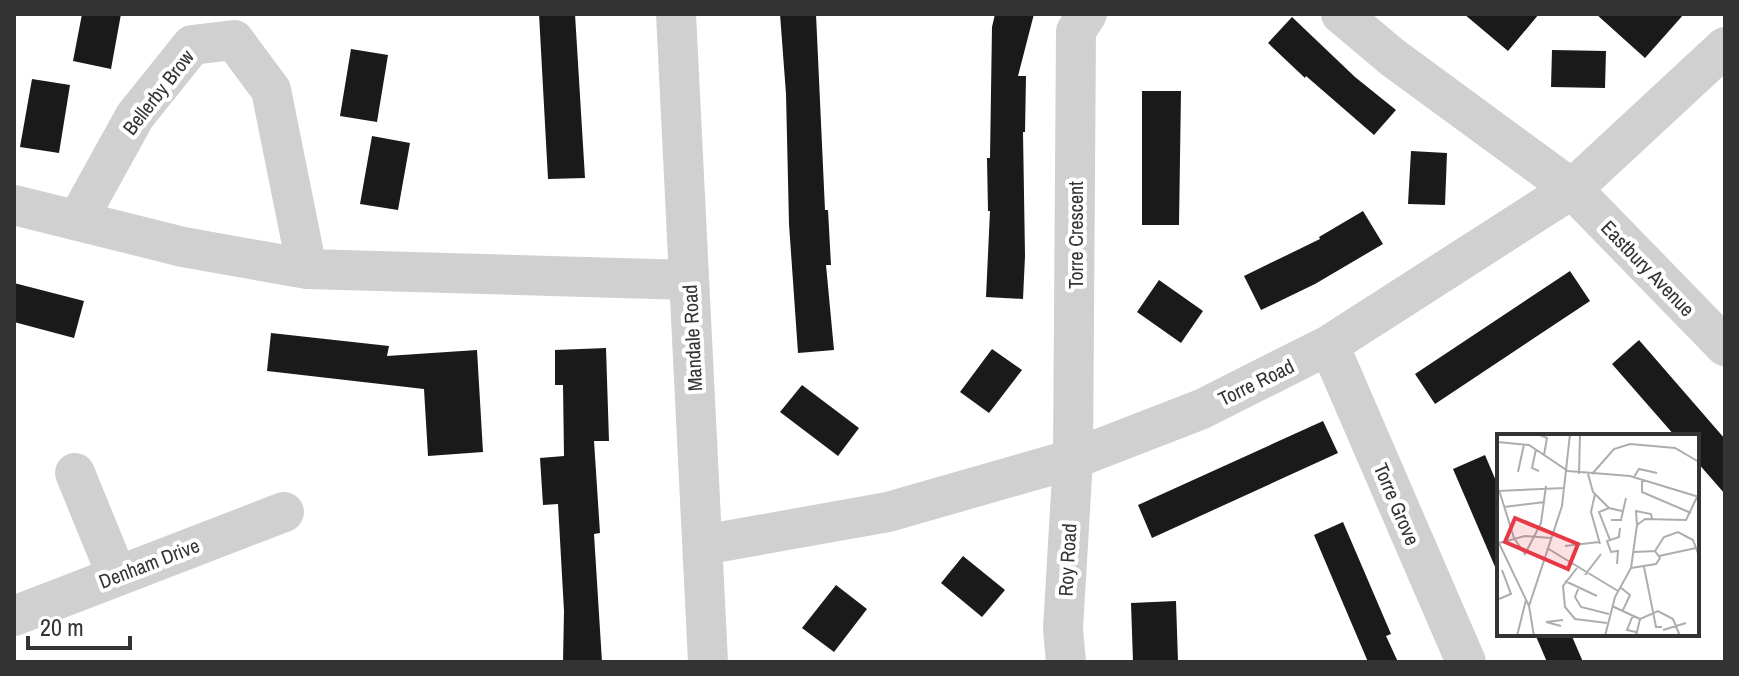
<svg xmlns="http://www.w3.org/2000/svg" width="1739" height="676" font-family="'Archivo Narrow',sans-serif">
  <style>
    .building { fill: #1a1a1a }
    .lines { fill: none; stroke-linecap: round; stroke-linejoin: round }
    .street { stroke: #d0d0d0; stroke-width: 40 }
    .labels { text-anchor: middle; dominant-baseline: central; stroke-width: 8; stroke-linejoin: round; paint-order: stroke }
    .street-label { font-size: 20px; fill: #333; stroke: #fff }
    .inset-road { fill: none; stroke: #adadad; stroke-width: 2 }
    .view { fill: #e63946; fill-opacity: 0.15; stroke: #e63946; stroke-width: 4 }
    .inset-edge { fill: none; stroke: #333; stroke-width: 4 }
  </style>
  <rect width="100%" height="100%" fill="#fff"/>
  <path class="building" d="M 82,14 L 121,14 L 111,69 L 73,61 Z
    M 539,14 L 575,14 L 585,178 L 548,179 Z
    M 780,14 L 816,14 L 825,210 L 828,210 L 831,265 L 826,265 L 834,350 L 798,353 L 789,224 L 786,94 Z
    M 995,14 L 1034,14 L 1018,76 L 1026,76 L 1025,132 L 1023,132 L 1025,256 L 1023,299 L 986,297 L 990,211 L 988,211 L 987,158 L 990,158 L 992,27 Z
    M 1464,14 L 1539,14 L 1508,51 Z
    M 1596,14 L 1684,14 L 1645,58 Z
    M 1292,17 L 1355,77 L 1396,110 L 1374,135 L 1306,76 L 1305,78 L 1268,43 Z
    M 351,49 L 388,55 L 377,122 L 340,116 Z
    M 1552,50 L 1606,51 L 1605,88 L 1551,87 Z
    M 32,79 L 70,85 L 59,153 L 20,147 Z
    M 1142,91 L 1181,91 L 1179,225 L 1142,225 Z
    M 372,136 L 410,143 L 398,210 L 360,204 Z
    M 1411,151 L 1447,153 L 1445,205 L 1408,204 Z
    M 1363,211 L 1383,244 L 1315,284 L 1261,310 L 1244,276 L 1320,239 L 1319,237 Z
    M 1570,271 L 1590,301 L 1435,404 L 1415,374 Z
    M 1159,280 L 1203,311 L 1181,343 L 1137,312 Z
    M 14,283 L 84,301 L 74,338 L 14,322 Z
    M 271,333 L 389,346 L 387,356 L 477,350 L 483,452 L 428,456 L 424,389 L 267,371 Z
    M 1639,340 L 1725,439 L 1725,494 L 1697,462 L 1697,436 L 1675,436 L 1612,364 Z
    M 606,348 L 609,441 L 594,441 L 600,533 L 594,534 L 602,662 L 563,662 L 564,611 L 558,504 L 543,505 L 540,458 L 564,456 L 563,385 L 555,385 L 555,350 Z
    M 992,349 L 1022,370 L 989,413 L 960,392 Z
    M 802,385 L 859,428 L 838,456 L 780,412 Z
    M 1323,421 L 1338,453 L 1152,538 L 1138,505 Z
    M 1485,455 L 1499,488 L 1499,576 L 1453,469 Z
    M 1343,522 L 1391,634 L 1386,636 L 1398,662 L 1368,662 L 1314,535 Z
    M 963,556 L 1005,590 L 982,617 L 941,583 Z
    M 836,585 L 867,609 L 834,652 L 802,628 Z
    M 1176,601 L 1178,662 L 1133,662 L 1131,603 Z
    M 1535,634 L 1571,634 L 1583,662 L 1547,662 Z"/>
  <g class="lines">
    <path class="street" d="M 676,14 L 708,662
      M 1341,14 L 1392,57 L 1572,189 L 1725,346
      M 14,205 L 183,247 L 307,269 L 689,280
      M 77,221 L 135,116 L 192,45 L 234,40 L 271,90 L 307,269
      M 1329,345 L 1466,662
      M 75,473 L 117,576
      M 703,545 L 888,512 L 1073,459 L 1202,409 L 1329,345 L 1572,189 L 1725,47
      M 14,616 L 284,512
      M 1066,662 L 1063,629 L 1073,459 L 1076,31 L 1087,14"/>
  </g>
  <g class="labels">
    <g class="street-label">
      <text transform="translate(158 92) rotate(-52)">Bellerby Brow</text>
      <text transform="translate(1075 235) rotate(-90)">Torre Crescent</text>
      <text transform="translate(1648 268) rotate(46)">Eastbury Avenue</text>
      <text transform="translate(692 338) rotate(-93)">Mandale Road</text>
      <text transform="translate(1256 382) rotate(-26)">Torre Road</text>
      <text transform="translate(1397 504) rotate(67)">Torre Grove</text>
      <text transform="translate(1067 560) rotate(-87)">Roy Road</text>
      <text transform="translate(149 563) rotate(-21)">Denham Drive</text>
    </g>
  </g>
  <g transform="translate(1497 434)">
    <rect width="202" height="202" fill="#fff"/>
    <path class="inset-road" d="M 41,0 L 50,4 L 47,21M 0,8 L 32,11 L 71,37 L 133,42 L 202,63M 39,15 L 35,34 L 42,37M 21,38 L 27,10M 82,40 L 83,0M 91,40 L 96,58 L 112,74 L 125,77M 95,40 L 117,15 L 133,10 L 178,14 L 202,28M 137,43 L 142,35 L 160,39M 145,45 L 145,58 L 194,79M 2,56 L 17,104 L 28,120 L 44,89 L 49,52M 0,57 L 68,54M 98,60 L 94,78 L 103,110M 7,73 L 48,68M 112,74 L 102,78 L 113,106M 114,86 L 124,86 L 129,64M 140,91 L 139,77 L 154,80 L 155,85M 0,105 L 32,172 L 37,202M 2,109 L 28,102 L 54,104M 68,112 L 102,108M 50,114 L 121,157M 158,117 L 167,103 L 181,98 L 196,106 L 202,122M 162,122 L 199,114M 120,130 L 121,117 L 114,118 L 110,107 L 122,103 L 123,94M 147,133 L 159,193 L 165,193M 80,134 L 66,152 L 68,173 L 78,185 L 110,189M 134,134 L 159,130 L 163,124 L 158,117 L 137,118M 88,141 L 104,120M 68,147 L 100,162M 82,153 L 78,163 L 84,173 L 112,180M 123,153 L 133,161 L 126,176M 2,165 L 14,160 L 5,136M 32,172 L 65,72 L 73,0M 115,172 L 143,185M 136,181 L 130,196 L 139,198M 64,192 L 49,188 L 66,186M 166,196 L 189,189M 20,202 L 29,166M 108,202 L 118,163 L 134,134 L 140,91 L 148,85 L 189,86 L 200,63M 139,202 L 143,185 L 161,177 L 176,185 L 183,202"/>
    <path class="view" d="M 18,84 L 81,110 L 71,135 L 8,108 Z"/>
    <rect width="202" height="202" class="inset-edge"/>
  </g>
  <rect width="1739" height="676" fill="none" stroke="#333333" stroke-width="32"/>
  <path d="M28 636v12h102v-12" fill="none" stroke="#333333" stroke-width="4"/>
  <text x="40" y="636" font-size="24" fill="#333333" stroke="#ffffff" stroke-width="6" paint-order="stroke">20 m</text>
</svg>
